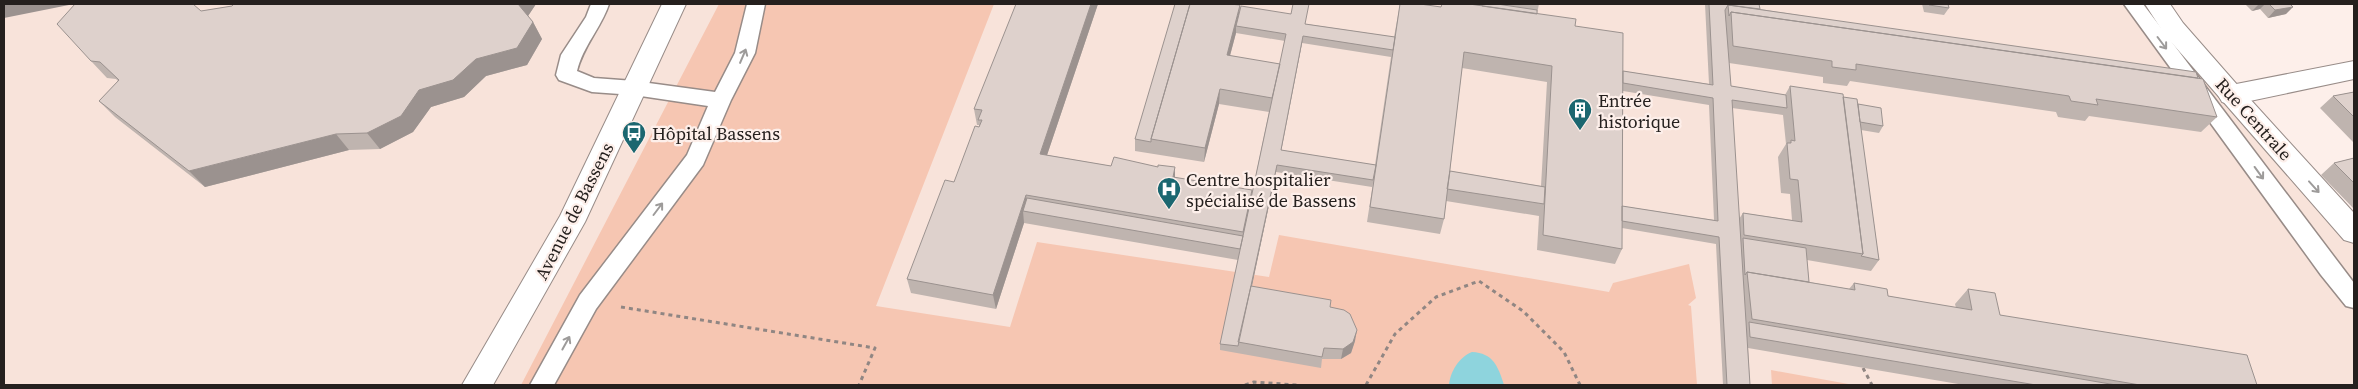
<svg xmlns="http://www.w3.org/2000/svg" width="2358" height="389" font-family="'Source Serif 4',serif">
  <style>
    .built { fill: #f8e3da }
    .green { fill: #f6c6b2 }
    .water { fill: #8ed4dd }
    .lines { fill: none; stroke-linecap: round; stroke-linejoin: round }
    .service-casing { stroke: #988c88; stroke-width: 3 }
    .minor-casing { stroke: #988c88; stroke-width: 2 }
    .tertiary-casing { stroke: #988c88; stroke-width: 2 }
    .secondary-casing { stroke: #988c88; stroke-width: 2 }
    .path { stroke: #908683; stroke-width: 3; stroke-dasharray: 4 4; stroke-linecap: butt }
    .service { fill: #fff; fill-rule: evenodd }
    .minor { fill: #fff; fill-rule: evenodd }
    .tertiary { fill: #fff; fill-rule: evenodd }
    .secondary { fill: #fff; fill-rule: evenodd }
    .wall { fill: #bfb4af; fill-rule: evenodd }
    .shaded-wall { fill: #9b928f }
    .building { fill: #ded1cc; stroke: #9b928f }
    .oneway { stroke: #9d9b9a }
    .labels { text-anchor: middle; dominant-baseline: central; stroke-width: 4.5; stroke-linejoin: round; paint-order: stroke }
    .poi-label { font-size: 18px; fill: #25201e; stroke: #fdefea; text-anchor: start }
    .street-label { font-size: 18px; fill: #25201e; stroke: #fdefea }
  </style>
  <rect width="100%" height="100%" fill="#fdefea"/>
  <path class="built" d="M 4,4 L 2157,4 L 2174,29 L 2354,232 L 2354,385 L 4,385 Z"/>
  <path class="green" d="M 719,4 L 994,4 L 876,306 L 1010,327 L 1037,242 L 1269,277 L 1279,235 L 1609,292 L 1613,283 L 1689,264 L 1696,298 L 1688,305 L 1691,306 L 1697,385 L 521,385 Z
    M 1771,370 L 1854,385 L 1772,385 Z"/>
  <path class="water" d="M 1472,352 C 1493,353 1498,366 1504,385 L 1449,385 C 1450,372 1459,357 1472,352 Z"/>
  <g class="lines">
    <g class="service-casing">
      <path id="service" d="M 591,4 L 609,4 C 601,28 583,46 577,71 L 594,78 L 634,81 L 715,92 L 735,53 L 747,4 L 765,4 L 755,53 L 731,100 L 703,165 L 596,309 L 554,385 L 530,385 L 580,295 L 687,155 L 708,106 L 634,95 L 592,92 L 559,80 L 556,75 L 561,55 L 586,17 Z
        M 2124,4 L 2143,4 L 2354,283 L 2354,308 L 2346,306 L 2321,275 Z"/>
    </g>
    <g class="minor-casing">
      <path id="minor" d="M 2354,61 L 2354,79 L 2231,105 L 2222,102 L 2218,95 L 2222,88 L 2231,85 Z"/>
    </g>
    <g class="tertiary-casing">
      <path id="tertiary" d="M 2145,4 L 2170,4 L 2183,23 L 2240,88 L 2354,213 L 2354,243 L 2344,240 L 2165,35 Z"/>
    </g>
    <g class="secondary-casing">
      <path id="secondary" d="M 662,4 L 686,4 L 585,222 L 493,385 L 462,385 L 560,216 Z"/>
    </g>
    <path class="path" d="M 621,307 L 875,348 L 859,385
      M 1863,368 L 1872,385
      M 1245,385 L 1254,382 L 1297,385
      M 1366,385 L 1395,334 L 1436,297 L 1479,281 L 1523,311 L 1564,352 L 1580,385"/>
    <use href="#service" class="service"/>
    <use href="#minor" class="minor"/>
    <use href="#tertiary" class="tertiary"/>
    <use href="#secondary" class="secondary"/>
  </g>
  <path class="wall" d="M 234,4 L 536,4 L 528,16 L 533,22 L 542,39 L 527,65 L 486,76 L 464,97 L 431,107 L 413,132 L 380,149 L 349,150 L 205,187 L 115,117 L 99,101 L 118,81 L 116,79 L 107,78 L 91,61 L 201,11 L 232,6 Z
    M 1098,4 L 1047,155 L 1175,177 L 1251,198 L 1269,112 L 1219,104 L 1204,162 L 1135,151 L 1135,139 L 1239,14 L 1394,37 L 1400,4 L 1441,7 L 1441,4 L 1481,5 L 1481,4 L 1539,4 L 1537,14 L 1575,26 L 1623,71 L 1709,84 L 1705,4 L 1759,4 L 1760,9 L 2198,78 L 2217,117 L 2201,132 L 2089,116 L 2085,121 L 2058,117 L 2056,112 L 1850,81 L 1847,86 L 1823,83 L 1823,77 L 1729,63 L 1731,86 L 1785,95 L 1790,86 L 1843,97 L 1858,104 L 1883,126 L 1879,133 L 1861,130 L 1879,260 L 1871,271 L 1807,260 L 1809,282 L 1849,289 L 1854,283 L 1888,296 L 1956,308 L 1955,304 L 1968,289 L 2000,315 L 2257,385 L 1964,385 L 1748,348 L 1750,385 L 1723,385 L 1716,244 L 1622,228 L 1622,249 L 1615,264 L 1537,250 L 1539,216 L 1446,201 L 1444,219 L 1440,234 L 1367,222 L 1373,183 L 1372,187 L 1276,172 L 1252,286 L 1330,307 L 1355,341 L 1351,353 L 1341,359 L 1322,359 L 1321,368 L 1220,350 L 1220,344 L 1238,260 L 1024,223 L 996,309 L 911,293 L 907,279 L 954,182 L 979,127 L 979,125 L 977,125 L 974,109 ZM 1236,33 L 1285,41 L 1280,64 L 1230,56 ZM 1302,43 L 1391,57 L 1375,165 L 1281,150 ZM 1462,68 L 1547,82 L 1541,186 L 1450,171 ZM 1623,91 L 1709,105 L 1714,220 L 1622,206 ZM 1732,108 L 1783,115 L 1786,144 L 1778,157 L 1781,193 L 1790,194 L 1792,220 L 1743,213 L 1739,219 Z
    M 1922,4 L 1948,4 L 1949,8 L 1944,15 L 1924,12 Z
    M 2245,4 L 2290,4 L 2286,14 L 2268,18 L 2260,9 L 2252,11 Z
    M 2354,92 L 2354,142 L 2353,142 L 2320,108 L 2333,96 Z
    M 2354,158 L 2354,209 L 2321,175 L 2334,163 Z"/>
  <path class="shaded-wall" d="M 4,4 L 74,4 L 4,18 Z
    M 518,4 L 536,4 L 526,19 Z
    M 1091,4 L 1098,4 L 1042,170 L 1040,154 Z
    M 2259,4 L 2265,4 L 2260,9 L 2252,11 Z
    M 1240,5 L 1239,20 L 1236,26 L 1236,33 L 1226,70 L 1227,55 Z
    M 2293,7 L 2286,14 L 2268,18 L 2275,10 Z
    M 533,22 L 542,39 L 527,65 L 486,76 L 464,97 L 431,107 L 413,132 L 380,149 L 367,133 L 419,90 L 476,59 Z
    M 1303,36 L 1302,43 L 1280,157 L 1281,150 Z
    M 1220,89 L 1219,104 L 1204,162 L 1205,148 Z
    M 336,134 L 349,150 L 205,187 L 189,171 Z
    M 1277,165 L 1276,172 L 1240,342 L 1239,342 Z
    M 1175,167 L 1175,182 L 1173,177 Z
    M 1252,190 L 1251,205 L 1242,247 L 1243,232 Z
    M 1026,195 L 1029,210 L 1023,211 L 1024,223 L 996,309 L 993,295 Z
    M 1357,330 L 1355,341 L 1351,353 L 1341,359 L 1343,349 Z"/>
  <path class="building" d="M 75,4 L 193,4 L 201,11 L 232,6 L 234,4 L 518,4 L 533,22 L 517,48 L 476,59 L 453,80 L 419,90 L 401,116 L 367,133 L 336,134 L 189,171 L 99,101 L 119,80 L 100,62 L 91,61 L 57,24 Z
    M 1016,4 L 1091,4 L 1040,154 L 1111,166 L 1114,157 L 1158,167 L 1158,165 L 1175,167 L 1173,177 L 1252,190 L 1243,232 L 1026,195 L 993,295 L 907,279 L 945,180 L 954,182 L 975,126 L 979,127 L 982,120 L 978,120 L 982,110 L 974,109 Z
    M 1175,4 L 1190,4 L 1151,139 L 1151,142 L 1135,139 Z
    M 1190,4 L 1229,4 L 1240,5 L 1227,55 L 1280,64 L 1272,98 L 1220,89 L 1205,148 L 1151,139 Z
    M 1293,4 L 1309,4 L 1305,24 L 1395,37 L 1393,50 L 1303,36 L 1281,150 L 1376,165 L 1373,180 L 1277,165 L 1238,346 L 1220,344 L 1286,34 L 1236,26 L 1241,6 L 1291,14 Z
    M 1400,4 L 1420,4 L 1441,7 L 1442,4 L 1469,4 L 1576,19 L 1575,26 L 1623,33 L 1622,249 L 1543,235 L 1552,66 L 1464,52 L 1444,219 L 1370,207 Z
    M 1482,4 L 1497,4 L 1537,10 L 1537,14 L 1482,6 Z
    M 1709,4 L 1759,4 L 1760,9 L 1728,5 L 1725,10 L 1731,86 L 1786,95 L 1787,108 L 1732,100 L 1750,385 L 1727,385 L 1719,237 L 1622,221 L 1622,206 L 1718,221 L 1713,98 L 1623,83 L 1623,71 L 1713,85 Z
    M 1928,4 L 1948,4 L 1949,8 L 1929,5 Z
    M 2269,4 L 2290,4 L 2293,7 L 2275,10 Z
    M 1728,5 L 2196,72 L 2198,78 L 1731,12 L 1729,16 Z
    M 1731,12 L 2203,79 L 2217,117 L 2096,99 L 2098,105 L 2071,101 L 2069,96 L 1856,64 L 1856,70 L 1832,67 L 1832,61 L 1733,46 Z
    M 1790,86 L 1843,94 L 1863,254 L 1744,235 L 1743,213 L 1802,222 L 1798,180 L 1790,179 L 1787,143 L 1791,143 L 1791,140 L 1795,141 Z
    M 2354,92 L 2354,117 L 2333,96 Z
    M 1843,97 L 1857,99 L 1879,260 L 1861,256 L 1863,254 Z
    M 1858,104 L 1881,108 L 1883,126 L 1860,122 Z
    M 2354,158 L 2354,183 L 2334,163 Z
    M 1450,171 L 1545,187 L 1544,204 L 1447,189 Z
    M 1027,198 L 1243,236 L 1240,249 L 1023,211 Z
    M 1743,238 L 1806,248 L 1809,282 L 1747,272 L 1745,275 Z
    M 1747,272 L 1855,290 L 1854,283 L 1887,289 L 1888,296 L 1972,310 L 1968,289 L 1995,293 L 2000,315 L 2247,355 L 2257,385 L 2140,385 L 1752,319 Z
    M 1251,286 L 1331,300 L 1330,307 L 1344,310 L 1350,314 L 1357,330 L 1353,342 L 1343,349 L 1324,348 L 1322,357 L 1238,342 Z
    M 1749,322 L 2116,385 L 2036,385 L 1750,337 Z"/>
  <defs><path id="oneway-shaft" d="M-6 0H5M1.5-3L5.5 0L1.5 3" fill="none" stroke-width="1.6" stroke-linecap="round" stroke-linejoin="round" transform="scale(1.25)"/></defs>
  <g class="oneway">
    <use href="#oneway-shaft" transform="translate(2162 43) rotate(53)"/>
    <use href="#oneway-shaft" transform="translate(743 56) rotate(-67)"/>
    <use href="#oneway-shaft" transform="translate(2259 173) rotate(54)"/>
    <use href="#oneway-shaft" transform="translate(2314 187) rotate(48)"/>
    <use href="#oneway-shaft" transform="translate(658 209) rotate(-53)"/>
    <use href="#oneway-shaft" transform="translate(566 343) rotate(-61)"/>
  </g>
  <defs>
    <g id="building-pin" transform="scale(1.25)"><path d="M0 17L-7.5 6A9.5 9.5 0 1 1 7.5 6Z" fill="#1b6770" stroke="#fdefea"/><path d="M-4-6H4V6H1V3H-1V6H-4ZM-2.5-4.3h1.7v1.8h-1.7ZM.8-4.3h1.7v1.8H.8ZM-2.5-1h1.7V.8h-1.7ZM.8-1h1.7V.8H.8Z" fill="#fff"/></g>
    <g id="bus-pin" transform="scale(1.25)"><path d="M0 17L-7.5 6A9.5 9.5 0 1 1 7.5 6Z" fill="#1b6770" stroke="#fdefea"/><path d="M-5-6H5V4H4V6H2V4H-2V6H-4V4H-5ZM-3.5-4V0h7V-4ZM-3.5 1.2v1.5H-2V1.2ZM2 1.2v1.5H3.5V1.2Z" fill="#fff"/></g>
    <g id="hospital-pin" transform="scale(1.25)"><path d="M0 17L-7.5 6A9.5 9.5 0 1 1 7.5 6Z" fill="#1b6770" stroke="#fdefea"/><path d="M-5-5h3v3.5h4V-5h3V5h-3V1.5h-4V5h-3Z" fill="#fff"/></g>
  </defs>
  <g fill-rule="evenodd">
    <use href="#building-pin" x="1580" y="110"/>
    <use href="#bus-pin" x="634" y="133"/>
    <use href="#hospital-pin" x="1169" y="189"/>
  </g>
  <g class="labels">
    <g class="poi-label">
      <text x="1598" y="100">Entrée<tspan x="1598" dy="21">historique</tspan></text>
      <text x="652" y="133">Hôpital Bassens</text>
      <text x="1186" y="179">Centre hospitalier<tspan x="1186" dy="21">spécialisé de Bassens</tspan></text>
    </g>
    <g class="street-label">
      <text transform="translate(2254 119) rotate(48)">Rue Centrale</text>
      <text transform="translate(574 211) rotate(-63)">Avenue de Bassens</text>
    </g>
  </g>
  <rect width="2358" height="389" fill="none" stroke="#25201e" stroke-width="10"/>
</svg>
